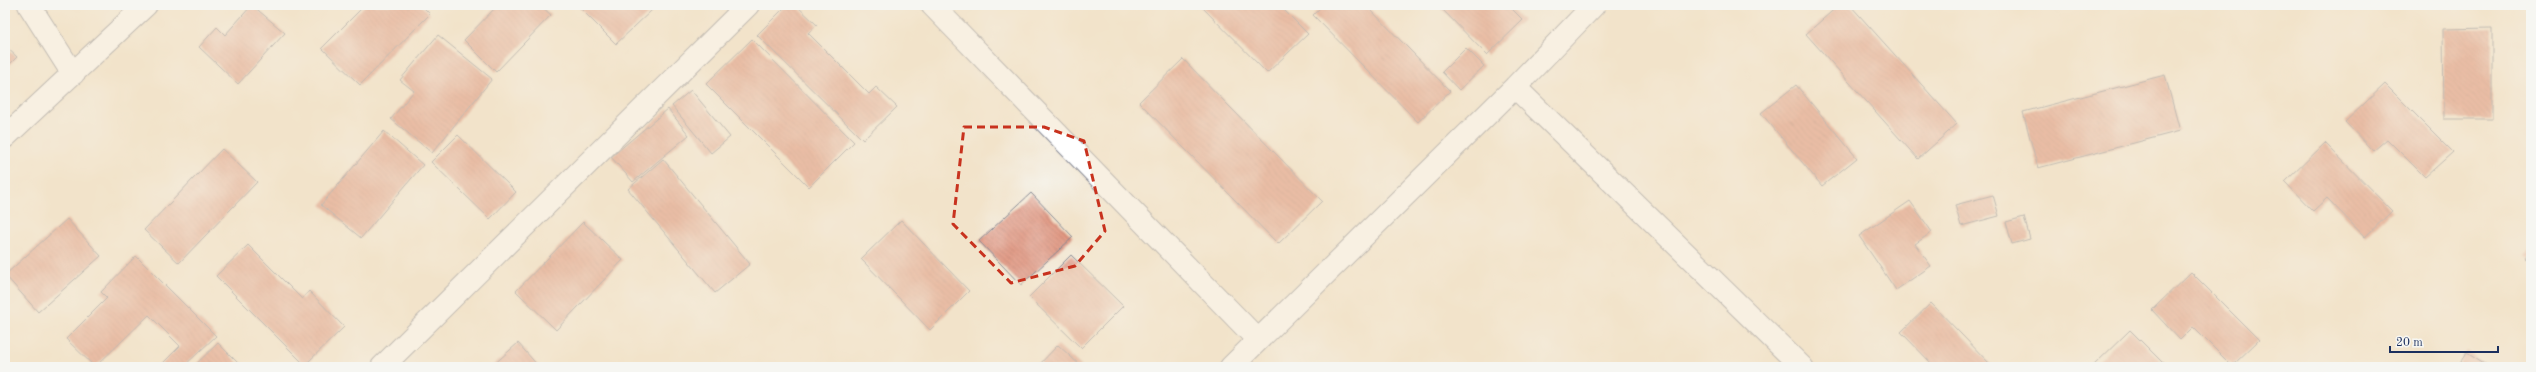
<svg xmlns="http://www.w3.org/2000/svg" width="2536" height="372" font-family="'Old Standard TT',serif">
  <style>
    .building { fill: url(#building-back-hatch) }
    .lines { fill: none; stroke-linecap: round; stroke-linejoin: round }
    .minor-casing { stroke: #868994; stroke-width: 24 }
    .minor { stroke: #fff; stroke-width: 22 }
    .marked { fill: none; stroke: #c8321e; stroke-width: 3; stroke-dasharray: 8 5; stroke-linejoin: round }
  </style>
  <defs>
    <pattern id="building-back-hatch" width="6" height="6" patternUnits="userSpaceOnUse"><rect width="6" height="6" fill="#df8e77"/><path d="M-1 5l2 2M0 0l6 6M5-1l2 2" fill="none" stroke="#b47465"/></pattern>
  </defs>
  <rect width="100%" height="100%" fill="#f6f6f2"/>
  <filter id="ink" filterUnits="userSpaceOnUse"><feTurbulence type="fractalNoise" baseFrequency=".025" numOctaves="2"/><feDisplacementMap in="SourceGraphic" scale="8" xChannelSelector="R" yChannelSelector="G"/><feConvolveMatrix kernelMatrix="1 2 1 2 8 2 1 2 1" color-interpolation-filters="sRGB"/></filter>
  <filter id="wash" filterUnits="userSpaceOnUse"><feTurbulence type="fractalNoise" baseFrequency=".012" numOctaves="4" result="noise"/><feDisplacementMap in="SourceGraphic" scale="16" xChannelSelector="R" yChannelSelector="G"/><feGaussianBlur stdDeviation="0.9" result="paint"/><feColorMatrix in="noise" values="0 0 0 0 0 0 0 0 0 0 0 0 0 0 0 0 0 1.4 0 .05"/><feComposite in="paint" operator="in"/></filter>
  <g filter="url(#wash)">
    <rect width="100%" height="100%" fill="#f2e3ca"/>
    <g id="blocks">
      <path class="building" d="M 252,5 L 285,33 L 238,84 L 199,47 L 217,27 L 225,35 Z
        M 365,5 L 421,5 L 430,14 L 360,85 L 322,48 Z
        M 498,5 L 540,5 L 551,15 L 496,72 L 464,40 Z
        M 577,5 L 648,5 L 652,10 L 616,44 Z
        M 787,5 L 796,5 L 817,25 L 808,33 L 869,94 L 876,87 L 897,107 L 863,140 L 757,35 Z
        M 1200,5 L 1279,5 L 1308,34 L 1267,73 Z
        M 1323,5 L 1366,5 L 1450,91 L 1418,122 L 1313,15 Z
        M 1438,5 L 1508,5 L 1523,20 L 1487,55 Z
        M 1839,5 L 1850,5 L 1957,124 L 1918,159 L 1806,34 Z
        M 2492,28 L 2492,119 L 2444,119 L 2443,29 Z
        M 438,35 L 492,79 L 432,153 L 391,119 L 414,91 L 400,80 Z
        M 752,39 L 854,142 L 809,187 L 706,84 Z
        M 5,46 L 17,57 L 5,69 Z
        M 1466,48 L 1484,66 L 1459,90 L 1442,72 Z
        M 1183,59 L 1322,201 L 1278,244 L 1139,102 Z
        M 2165,75 L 2180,131 L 2038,168 L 2023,112 Z
        M 2385,84 L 2453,152 L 2425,177 L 2387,139 L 2373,151 L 2345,122 Z
        M 1796,85 L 1857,158 L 1822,186 L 1761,113 Z
        M 691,90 L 730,137 L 711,153 L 672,106 Z
        M 668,109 L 689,135 L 633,182 L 611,157 Z
        M 384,131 L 423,165 L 361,238 L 321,205 Z
        M 458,135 L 516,192 L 490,219 L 431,162 Z
        M 2325,143 L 2392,211 L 2365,237 L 2327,198 L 2313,211 L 2285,182 Z
        M 222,149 L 257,182 L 179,263 L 144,230 Z
        M 663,159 L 750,264 L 715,293 L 628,189 Z
        M 1031,193 L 1073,237 L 1021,285 L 979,241 Z
        M 1993,195 L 1999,216 L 1961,226 L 1955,205 Z
        M 1910,201 L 1932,232 L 1915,244 L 1931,266 L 1896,290 L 1859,236 Z
        M 2024,217 L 2030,239 L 2012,244 L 2006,222 Z
        M 67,219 L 101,256 L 38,312 L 5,275 Z
        M 901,220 L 969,291 L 930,330 L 861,259 Z
        M 583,222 L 623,260 L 556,330 L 516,291 Z
        M 248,245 L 302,299 L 309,291 L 344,327 L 305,365 L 216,276 Z
        M 2531,248 L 2531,261 L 2525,257 Z
        M 1071,255 L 1123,306 L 1081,348 L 1029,297 Z
        M 136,256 L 216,336 L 183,367 L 159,367 L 180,346 L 149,315 L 95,367 L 66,339 L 107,298 L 101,292 Z
        M 2191,272 L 2259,340 L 2232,366 L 2193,327 L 2180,340 L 2152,310 Z
        M 1931,303 L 1991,365 L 1989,367 L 1935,367 L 1901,332 Z
        M 2130,330 L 2167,367 L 2092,367 Z
        M 218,343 L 242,367 L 193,367 Z
        M 518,343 L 539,367 L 491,367 Z
        M 1058,345 L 1082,367 L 1037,367 Z
        M 2467,352 L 2490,367 L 2457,367 Z"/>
    </g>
  </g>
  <g filter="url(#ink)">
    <use href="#blocks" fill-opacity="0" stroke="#868994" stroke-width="1"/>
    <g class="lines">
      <g class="minor-casing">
        <path id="minor" d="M 29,5 L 73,74
          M 932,5 L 1258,340
          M 1515,87 L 1802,367
          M 5,137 L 146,5
          M 382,367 L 748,5
          M 1231,367 L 1515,87 L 1594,5"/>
      </g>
      <use href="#minor" class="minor"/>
    </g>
  </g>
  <path d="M0 0H2536V372H0ZM 964,127 L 1044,127 L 1084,141 L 1105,231 L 1075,266 L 1011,283 L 953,224 Z" fill="#f2e3ca" fill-opacity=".55" fill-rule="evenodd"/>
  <path class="marked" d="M 964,127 L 1044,127 L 1084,141 L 1105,231 L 1075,266 L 1011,283 L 953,224 Z"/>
  <rect width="2536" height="372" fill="none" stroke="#f6f6f2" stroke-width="20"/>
  <path d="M2390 346v6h108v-6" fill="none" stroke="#1b2f5e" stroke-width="2"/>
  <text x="2396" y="346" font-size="12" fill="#1b2f5e" stroke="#f6f6f2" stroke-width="3" paint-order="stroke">20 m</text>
</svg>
